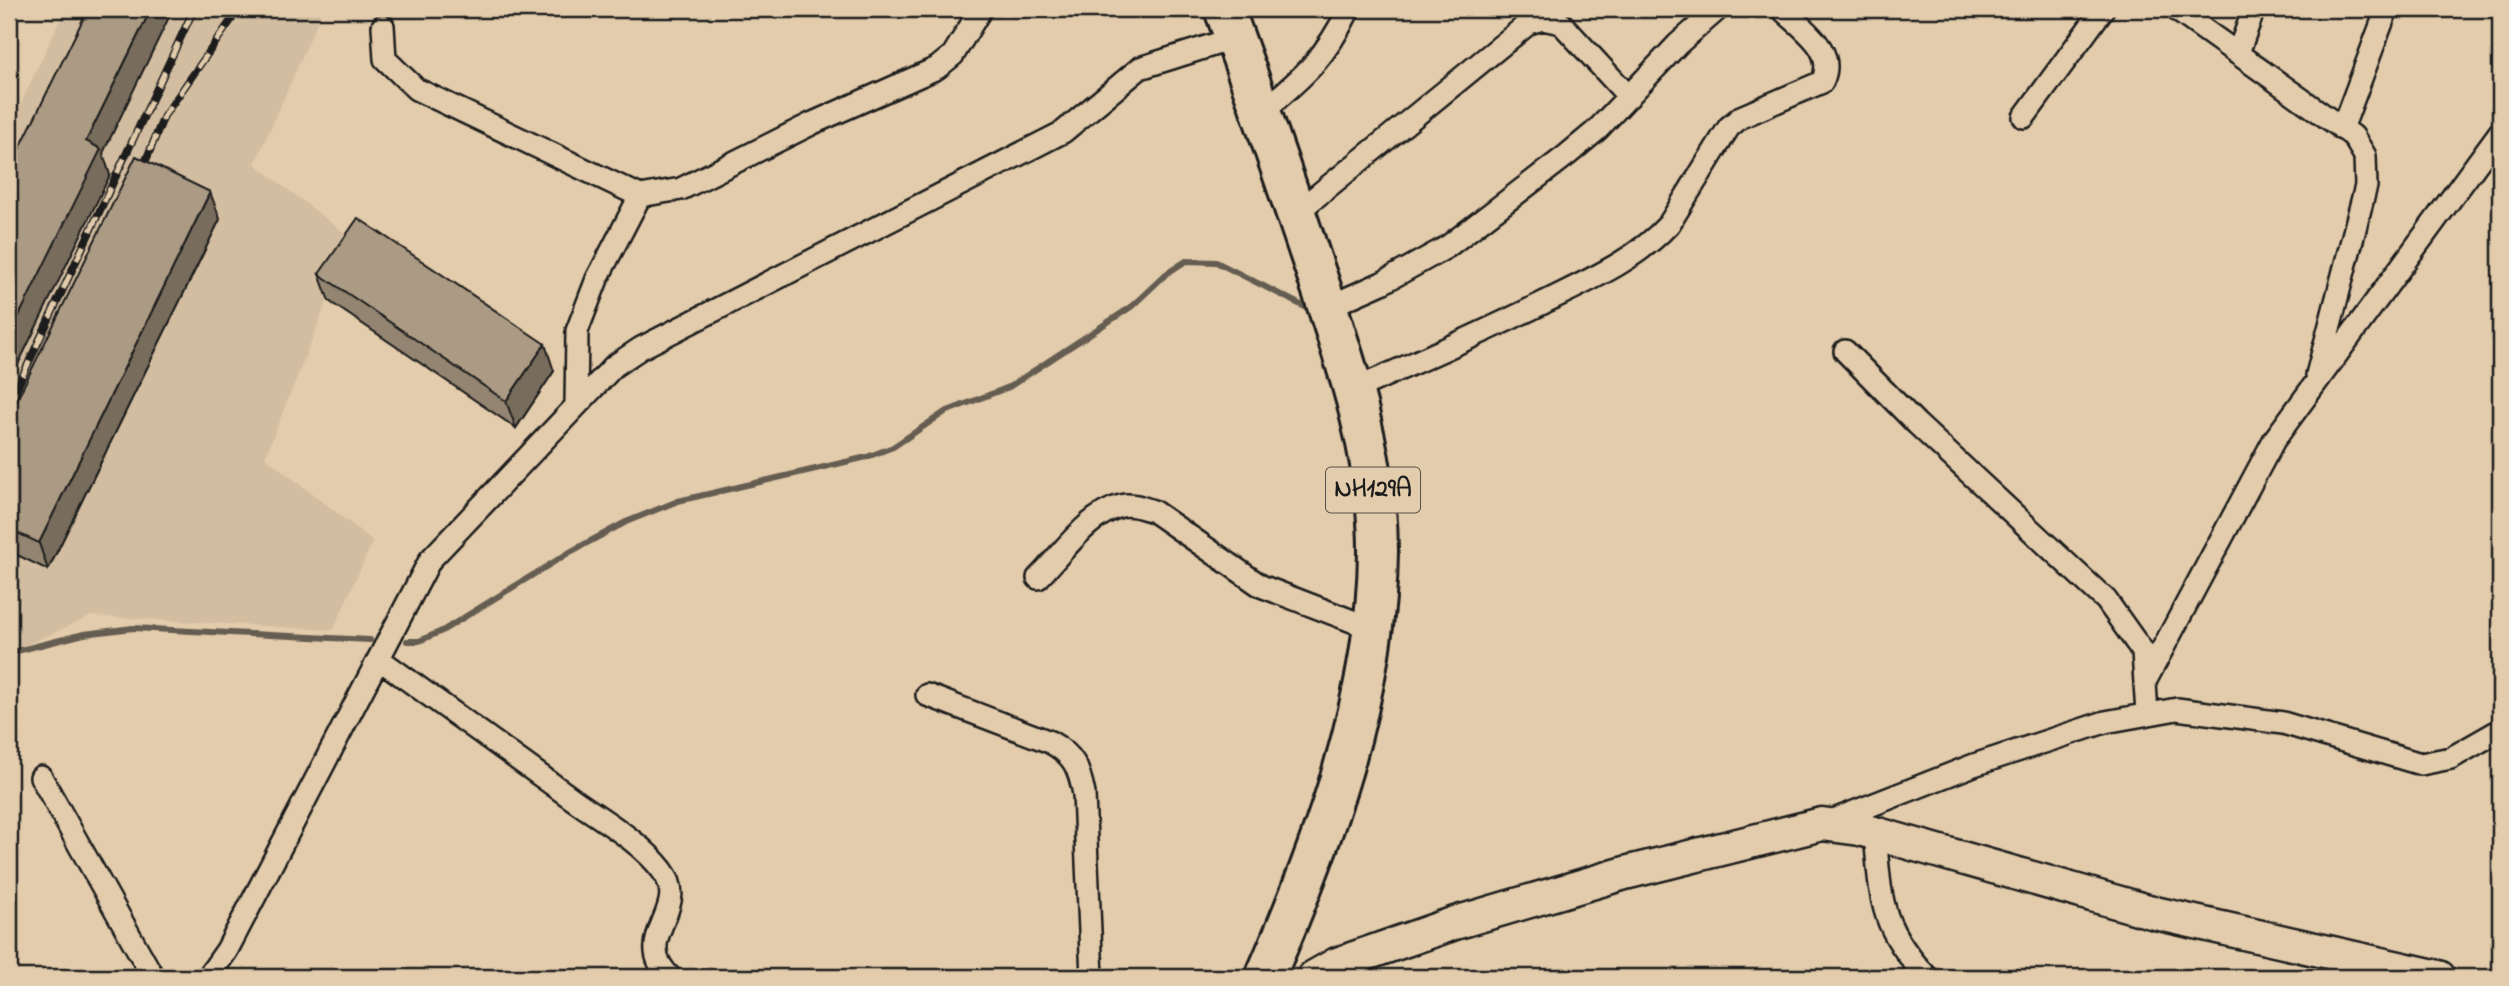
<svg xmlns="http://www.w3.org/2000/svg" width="2509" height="986" font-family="'Indie Flower',sans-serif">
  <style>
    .built { fill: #d2bda0 }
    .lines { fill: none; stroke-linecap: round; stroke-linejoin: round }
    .stream { stroke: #655d51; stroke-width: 6 }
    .street-casing { stroke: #1c1c1c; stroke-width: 26 }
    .secondary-casing { stroke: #1c1c1c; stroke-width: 37 }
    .highway-casing { stroke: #1c1c1c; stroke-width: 44 }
    .street { stroke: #e3ccac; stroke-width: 21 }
    .secondary { stroke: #e3ccac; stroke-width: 32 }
    .highway { stroke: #e3ccac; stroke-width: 38 }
    .rail-casing { stroke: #1c1c1c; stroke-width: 8 }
    .rail { stroke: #e3ccac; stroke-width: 5; stroke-dasharray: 16; stroke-linecap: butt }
    .wall { fill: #948572; stroke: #1c1c1c; stroke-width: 2 }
    .shaded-wall { fill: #786c5c; stroke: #1c1c1c; stroke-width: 2 }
    .building { fill: #ac9b84; stroke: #1c1c1c; stroke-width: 2 }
    .labels { text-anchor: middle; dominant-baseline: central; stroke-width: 5; stroke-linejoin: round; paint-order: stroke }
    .shield { fill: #e3ccac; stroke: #585147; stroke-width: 2 }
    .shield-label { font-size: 26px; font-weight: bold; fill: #1c1c1c }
  </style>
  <rect width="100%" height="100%" fill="#e3ccac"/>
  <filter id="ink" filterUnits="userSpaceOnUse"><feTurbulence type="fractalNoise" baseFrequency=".0143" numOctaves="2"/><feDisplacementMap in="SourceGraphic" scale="14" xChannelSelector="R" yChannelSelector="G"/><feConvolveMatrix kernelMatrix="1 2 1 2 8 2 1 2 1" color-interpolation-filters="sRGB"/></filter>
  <g filter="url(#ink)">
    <path class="built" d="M 65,9 L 323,9 L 255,164 L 352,239 L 265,457 L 373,541 L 333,630 L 91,616 L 9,653 L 9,129 Z"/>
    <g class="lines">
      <path class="stream" d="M 407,641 L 419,641 L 442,631 L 570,552 L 626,522 L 678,501 L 867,457 L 893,447 L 945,412 L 1009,387 L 1131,307 L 1166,274 L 1186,261 L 1216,262 L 1313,311
        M 9,653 L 84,634 L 133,628 L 370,640"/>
      <g class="street-casing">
        <path id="street" d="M 2175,9 L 2353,136 L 2365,156 L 2366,186 L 2317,375
          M 383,26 L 385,59 L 416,89 L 640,196 L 681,189 L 813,123 L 937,68 L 953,55 L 981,9
          M 2238,53 L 2254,9
          M 1262,112 C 1303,77 1325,59 1349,9
          M 2024,117 L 2103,9
          M 2342,129 L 2387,9
          M 1296,213 L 1529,23 L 1543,19 L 1561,23 L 1629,97
          M 1328,307 L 1382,283 L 1447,247 L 1567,155 L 1597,130 L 1678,44 L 1718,9
          M 1845,351 L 1917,424 L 2106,600 L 2143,652 L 2147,714
          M 1353,390 C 1417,362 1480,334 1543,303 C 1587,281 1635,261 1669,224 L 1729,127 L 1741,117 L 1822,82 C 1838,50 1802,29 1782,9
          M 576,405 L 577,331 L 597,279 L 640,196
          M 1038,578 C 1061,555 1088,514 1121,506 C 1132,503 1143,508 1153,511 L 1261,586 L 1373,629
          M 379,659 C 443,705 506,751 570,797 C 600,819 639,840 662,870 C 693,910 629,937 670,977
          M 2147,678 L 2274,440 L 2500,132
          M 927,695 L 1050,742 C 1074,755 1079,768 1084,794 L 1092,977
          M 41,777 L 153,977
          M 1826,823 L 1974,765 L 2105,722 L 2177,709 L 2283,723 L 2421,764 L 2451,758 L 2500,730
          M 1875,833 C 1881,899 1879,926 1927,977
          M 208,977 L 227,950 L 430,560 L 614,366 L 641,348 L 1063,132 L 1140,68 L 1235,38"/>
      </g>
      <g class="secondary-casing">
        <path id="secondary" d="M 1314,977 L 1337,964 L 1455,923 L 1625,873 L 1822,824 L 1860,829 L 2155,913 L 2439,977"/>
      </g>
      <g class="highway-casing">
        <path id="highway" d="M 1224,9 C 1255,91 1283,175 1311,258 C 1343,353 1378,450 1378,551 C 1377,697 1323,844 1265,977"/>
      </g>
      <use href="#street" class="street"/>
      <use href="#secondary" class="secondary"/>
      <use href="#highway" class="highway"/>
      <g class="rail-casing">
        <path id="rail" d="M 138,180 L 164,116 L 239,9
          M 9,405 L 194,9"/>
      </g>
      <use href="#rail" class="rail"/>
    </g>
    <path class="wall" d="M 220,219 L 48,570 L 9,551 L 9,416 Z
      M 319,274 L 554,371 L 516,428 L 329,301 Z"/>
    <path class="shaded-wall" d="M 151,9 L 173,9 L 103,153 L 110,175 L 9,383 L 9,336 L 86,141 Z
      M 210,192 L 220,219 L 48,570 L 39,543 Z
      M 545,344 L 554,371 L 516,428 L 506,401 Z"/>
    <path class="building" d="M 88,9 L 151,9 L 86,141 L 101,149 L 9,336 L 9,170 Z
      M 136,156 L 210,192 L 39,543 L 9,529 L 9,416 Z
      M 358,218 L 545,344 L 506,401 L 319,274 Z"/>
  </g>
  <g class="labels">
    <rect class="shield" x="1326" y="467.5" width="94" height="45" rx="5"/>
    <g class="shield-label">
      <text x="1373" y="490">NH129A</text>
    </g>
  </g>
  <rect width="2509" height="986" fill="none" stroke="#e3ccac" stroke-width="35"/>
  <rect x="18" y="18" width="2474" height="951" fill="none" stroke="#1c1c1c" stroke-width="2.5" filter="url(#ink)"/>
</svg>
